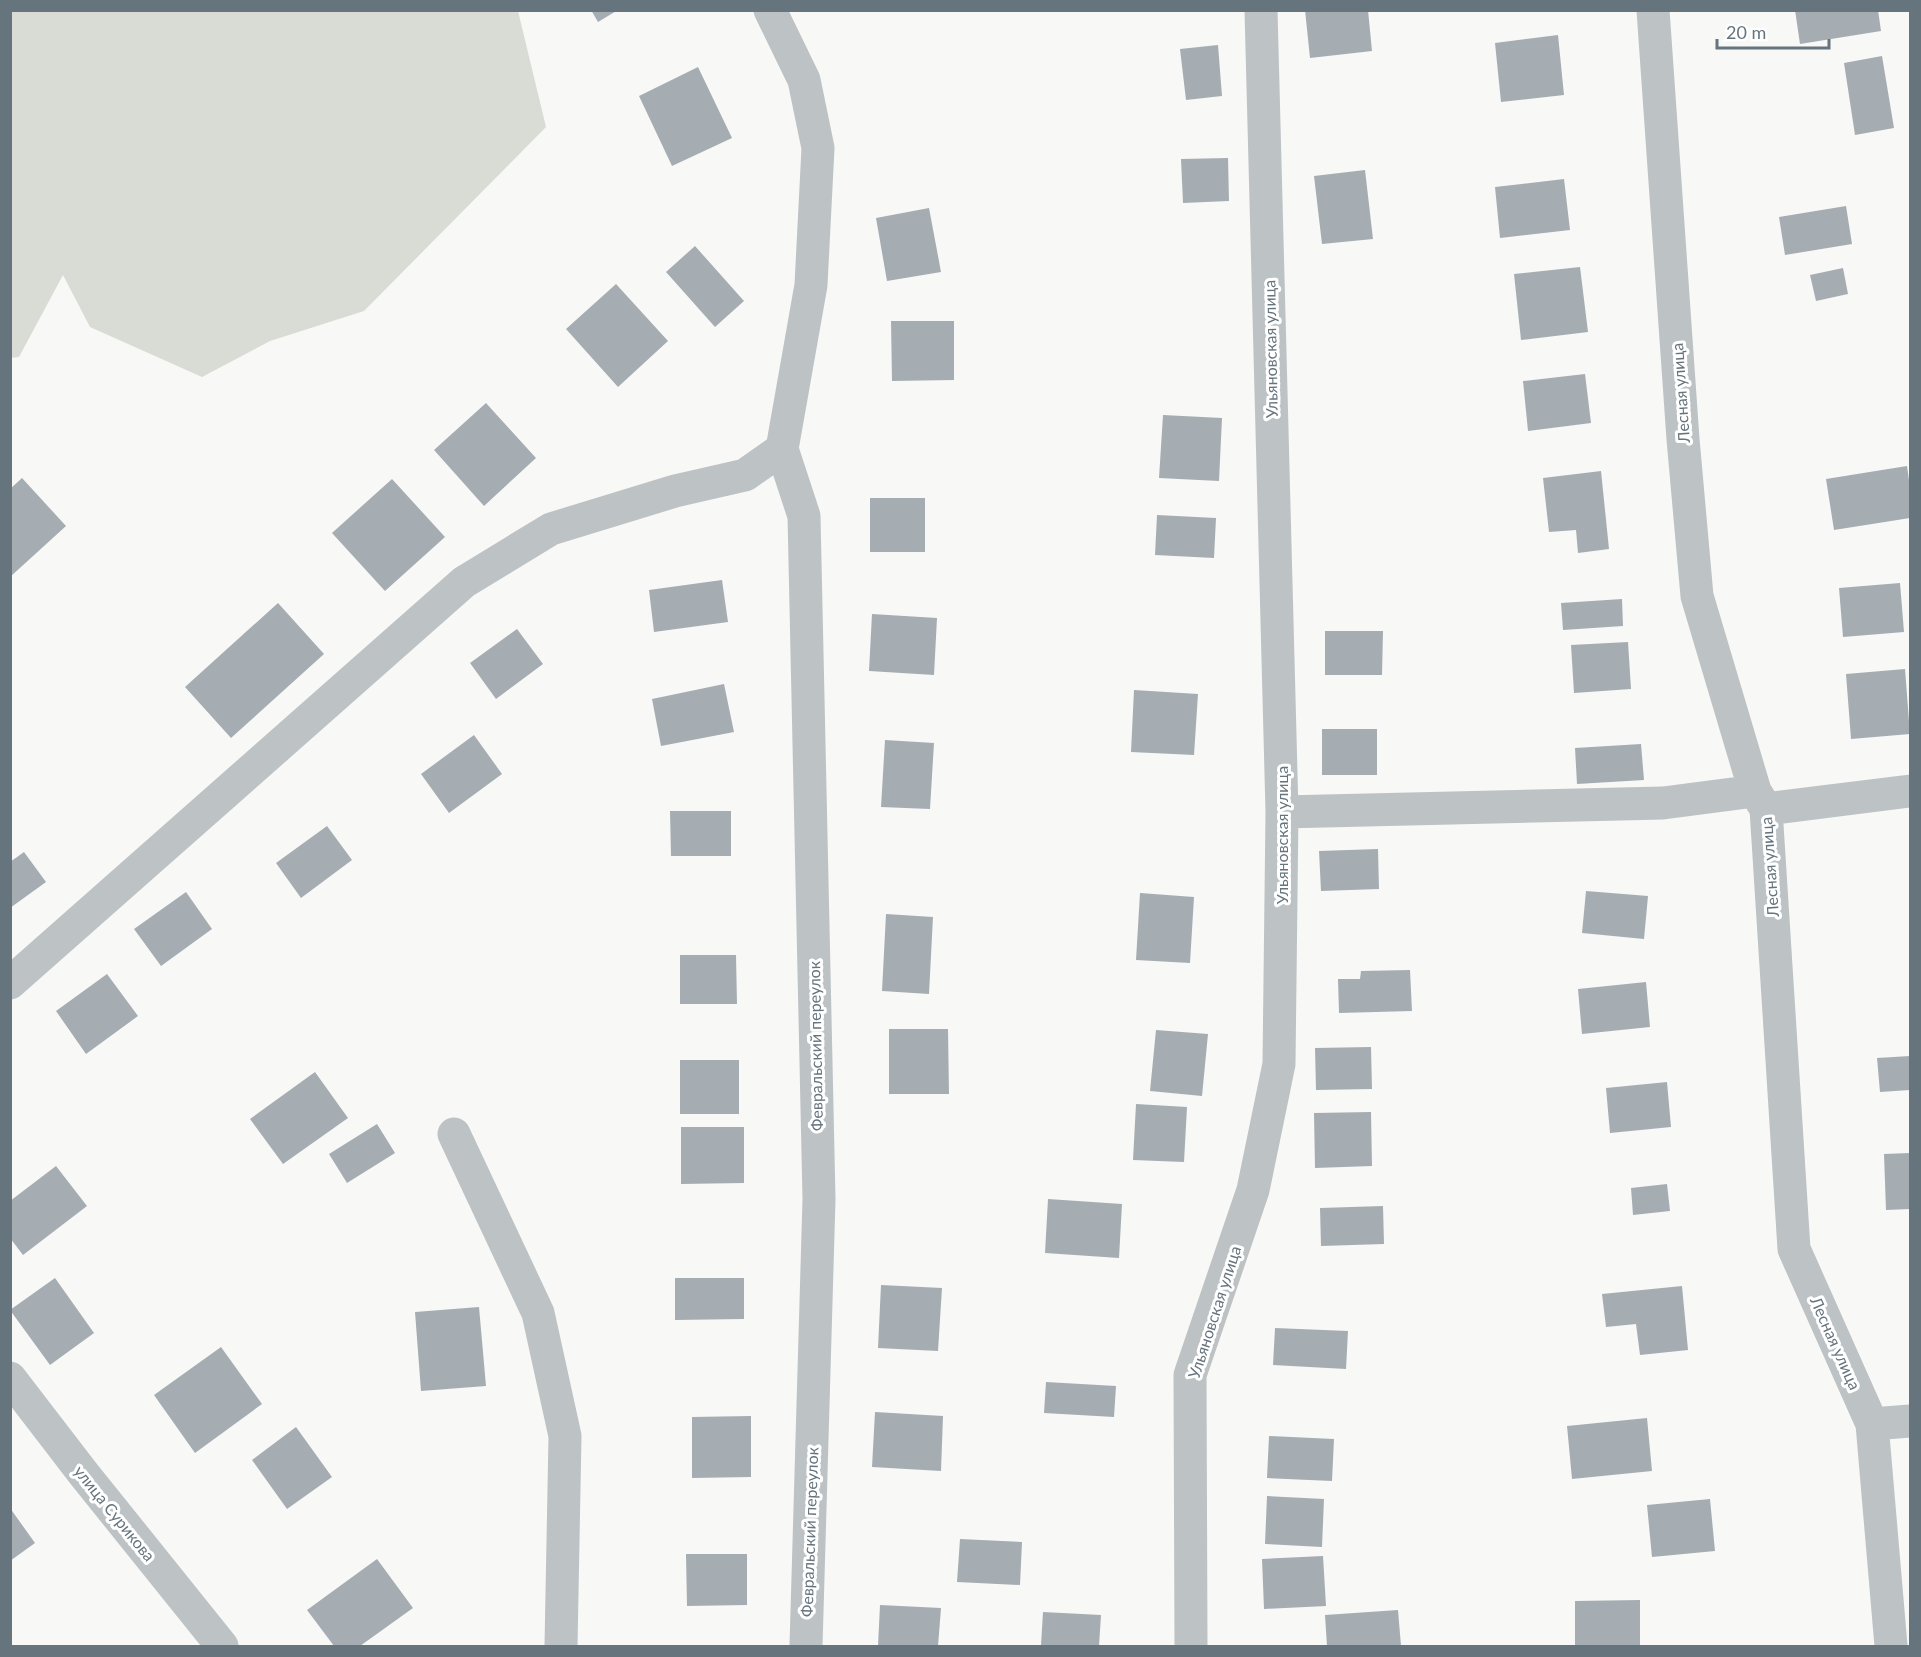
<svg xmlns="http://www.w3.org/2000/svg" width="1921" height="1657" font-family="Lato,sans-serif">
  <style>
    .green { fill: #d8dcd5 }
    .building { fill: #a5adb2 }
    .lines { fill: none; stroke-linecap: round; stroke-linejoin: round }
    .minor { stroke: #bdc2c5; stroke-width: 33 }
    .labels { text-anchor: middle; dominant-baseline: central; stroke-width: 6; stroke-linejoin: round; paint-order: stroke }
    .street-label { font-size: 16px; fill: #66747e; stroke: #fff }
  </style>
  <rect width="100%" height="100%" fill="#f8f8f6"/>
  <path class="green" d="M 11,10 L 518,11 L 546,127 L 364,311 L 270,341 L 202,377 L 90,327 L 63,275 L 19,357 L 11,358 Z"/>
  <path class="building" d="M 591,10 L 618,10 L 598,22 Z
    M 1305,10 L 1368,10 L 1372,51 L 1310,58 Z
    M 1795,10 L 1878,10 L 1881,31 L 1800,44 Z
    M 1558,35 L 1564,95 L 1501,102 L 1495,43 Z
    M 1218,45 L 1222,96 L 1186,100 L 1180,49 Z
    M 1882,56 L 1894,128 L 1855,135 L 1844,63 Z
    M 698,67 L 732,138 L 672,166 L 639,96 Z
    M 1228,158 L 1229,201 L 1183,203 L 1181,159 Z
    M 1365,170 L 1373,239 L 1322,244 L 1314,176 Z
    M 1564,179 L 1570,230 L 1500,238 L 1495,187 Z
    M 1846,206 L 1852,244 L 1785,255 L 1779,217 Z
    M 929,208 L 941,272 L 887,281 L 876,218 Z
    M 695,246 L 744,301 L 715,327 L 666,272 Z
    M 1580,267 L 1588,332 L 1521,340 L 1514,274 Z
    M 1843,268 L 1848,294 L 1816,301 L 1810,275 Z
    M 616,284 L 668,341 L 618,387 L 566,329 Z
    M 891,321 L 954,321 L 954,380 L 892,381 Z
    M 1585,374 L 1591,423 L 1528,431 L 1523,381 Z
    M 486,403 L 536,458 L 484,506 L 434,450 Z
    M 1163,415 L 1222,418 L 1219,481 L 1159,478 Z
    M 1907,466 L 1910,487 L 1910,518 L 1834,530 L 1826,479 Z
    M 1601,471 L 1609,549 L 1578,553 L 1576,530 L 1549,532 L 1543,478 Z
    M 22,478 L 66,526 L 10,577 L 10,489 Z
    M 392,479 L 445,537 L 385,591 L 332,533 Z
    M 870,498 L 925,498 L 925,552 L 870,552 Z
    M 1157,515 L 1216,518 L 1214,558 L 1155,555 Z
    M 722,580 L 728,622 L 654,632 L 649,590 Z
    M 1900,583 L 1904,632 L 1843,637 L 1839,588 Z
    M 1622,599 L 1623,626 L 1563,630 L 1561,603 Z
    M 278,603 L 324,654 L 231,738 L 185,687 Z
    M 872,614 L 937,618 L 934,675 L 869,671 Z
    M 517,629 L 543,664 L 496,699 L 470,663 Z
    M 1325,631 L 1383,631 L 1382,675 L 1325,675 Z
    M 1628,642 L 1631,689 L 1574,693 L 1571,645 Z
    M 1905,669 L 1910,734 L 1851,739 L 1846,674 Z
    M 724,684 L 734,732 L 661,746 L 652,699 Z
    M 1134,690 L 1198,694 L 1194,755 L 1131,752 Z
    M 1322,729 L 1377,729 L 1377,775 L 1322,775 Z
    M 474,735 L 502,774 L 449,813 L 421,774 Z
    M 885,740 L 934,743 L 930,809 L 881,807 Z
    M 1641,744 L 1644,780 L 1577,784 L 1575,748 Z
    M 670,811 L 731,811 L 731,856 L 671,856 Z
    M 327,826 L 352,860 L 301,898 L 276,863 Z
    M 1378,849 L 1379,889 L 1321,891 L 1319,851 Z
    M 24,852 L 46,882 L 10,908 L 10,862 Z
    M 1586,891 L 1648,896 L 1644,939 L 1582,933 Z
    M 186,892 L 212,929 L 161,966 L 134,929 Z
    M 1140,893 L 1194,897 L 1190,963 L 1136,960 Z
    M 886,914 L 933,917 L 929,994 L 882,991 Z
    M 680,955 L 736,955 L 737,1004 L 680,1004 Z
    M 1410,970 L 1412,1011 L 1339,1013 L 1338,979 L 1360,979 L 1361,971 Z
    M 107,974 L 138,1016 L 86,1054 L 56,1011 Z
    M 1646,982 L 1650,1027 L 1582,1034 L 1578,989 Z
    M 889,1029 L 948,1029 L 949,1094 L 889,1094 Z
    M 1156,1030 L 1208,1034 L 1202,1096 L 1150,1091 Z
    M 1371,1047 L 1372,1089 L 1316,1090 L 1315,1048 Z
    M 1910,1056 L 1910,1090 L 1880,1092 L 1877,1058 Z
    M 680,1060 L 739,1060 L 739,1114 L 680,1114 Z
    M 315,1072 L 348,1118 L 283,1164 L 250,1119 Z
    M 1667,1082 L 1671,1127 L 1610,1133 L 1606,1088 Z
    M 1136,1104 L 1187,1107 L 1184,1162 L 1133,1160 Z
    M 1371,1112 L 1372,1166 L 1315,1168 L 1314,1113 Z
    M 377,1124 L 395,1153 L 347,1183 L 329,1154 Z
    M 681,1127 L 744,1127 L 744,1183 L 681,1184 Z
    M 1910,1153 L 1910,1209 L 1886,1210 L 1884,1154 Z
    M 56,1166 L 87,1206 L 23,1255 L 10,1238 L 10,1201 Z
    M 1667,1184 L 1670,1211 L 1633,1215 L 1631,1188 Z
    M 1048,1199 L 1122,1204 L 1119,1258 L 1045,1253 Z
    M 1383,1206 L 1384,1244 L 1321,1246 L 1320,1208 Z
    M 55,1278 L 94,1333 L 50,1365 L 10,1310 Z
    M 675,1278 L 744,1278 L 744,1319 L 675,1320 Z
    M 881,1285 L 942,1288 L 938,1351 L 878,1348 Z
    M 1682,1286 L 1688,1350 L 1640,1355 L 1636,1324 L 1606,1327 L 1602,1294 Z
    M 479,1307 L 486,1386 L 421,1391 L 415,1312 Z
    M 1275,1328 L 1348,1331 L 1346,1369 L 1273,1365 Z
    M 221,1347 L 262,1404 L 195,1453 L 154,1395 Z
    M 1046,1382 L 1116,1386 L 1114,1417 L 1044,1413 Z
    M 875,1412 L 943,1416 L 941,1471 L 872,1467 Z
    M 751,1416 L 751,1477 L 692,1478 L 692,1417 Z
    M 1647,1418 L 1652,1471 L 1572,1479 L 1567,1426 Z
    M 296,1427 L 332,1477 L 287,1509 L 252,1460 Z
    M 1269,1436 L 1334,1439 L 1332,1481 L 1267,1478 Z
    M 1267,1496 L 1324,1499 L 1322,1547 L 1265,1544 Z
    M 1710,1499 L 1715,1551 L 1652,1557 L 1647,1505 Z
    M 10,1508 L 35,1543 L 10,1561 Z
    M 960,1539 L 1022,1542 L 1020,1585 L 957,1582 Z
    M 686,1554 L 747,1554 L 747,1605 L 687,1606 Z
    M 1323,1556 L 1326,1606 L 1264,1609 L 1262,1559 Z
    M 377,1559 L 413,1608 L 360,1646 L 334,1646 L 307,1610 Z
    M 1640,1600 L 1640,1646 L 1575,1646 L 1575,1601 Z
    M 880,1605 L 941,1608 L 938,1646 L 878,1646 Z
    M 1398,1610 L 1401,1646 L 1327,1646 L 1325,1615 Z
    M 1043,1612 L 1101,1615 L 1099,1646 L 1041,1645 Z"/>
  <g class="lines">
    <path class="minor" d="M 1653,10 L 1683,439 L 1697,596 L 1755,791 L 1766,809 L 1794,1249 L 1872,1424 L 1891,1646
      M 782,449 L 804,516 L 819,1199 L 806,1646
      M 1766,809 L 1910,791
      M 1282,812 L 1663,803 L 1755,791
      M 10,983 L 464,582 L 551,529 L 675,491 L 745,475 L 782,449 L 811,285 L 818,148 L 804,80 L 770,10
      M 454,1134 L 538,1313 L 565,1436 L 561,1646
      M 10,1378 L 83,1473 L 222,1646
      M 1872,1424 L 1910,1421
      M 1191,1646 L 1190,1375 L 1253,1190 L 1279,1064 L 1282,812 L 1261,10"/>
  </g>
  <g class="labels">
    <g class="street-label">
      <text transform="translate(1270 349) rotate(-91)">Ульяновская улица</text>
      <text transform="translate(1680 393) rotate(-94)">Лесная улица</text>
      <text transform="translate(1281 835) rotate(-90)">Ульяновская улица</text>
      <text transform="translate(1769 867) rotate(-94)">Лесная улица</text>
      <text transform="translate(815 1046) rotate(-91)">Февральский переулок</text>
      <text transform="translate(1214 1312) rotate(-72)">Ульяновская улица</text>
      <text transform="translate(1836 1343) rotate(66)">Лесная улица</text>
      <text transform="translate(115 1513) rotate(51)">улица Сурикова</text>
      <text transform="translate(809 1532) rotate(-88)">Февральский переулок</text>
    </g>
  </g>
  <rect width="1921" height="1657" fill="none" stroke="#66747e" stroke-width="24"/>
  <path d="M1717 39v9h112v-9" fill="none" stroke="#66747e" stroke-width="3"/>
  <text x="1726" y="39" font-size="18" fill="#66747e" stroke="#ffffff" stroke-width="4.5" paint-order="stroke">20 m</text>
</svg>
